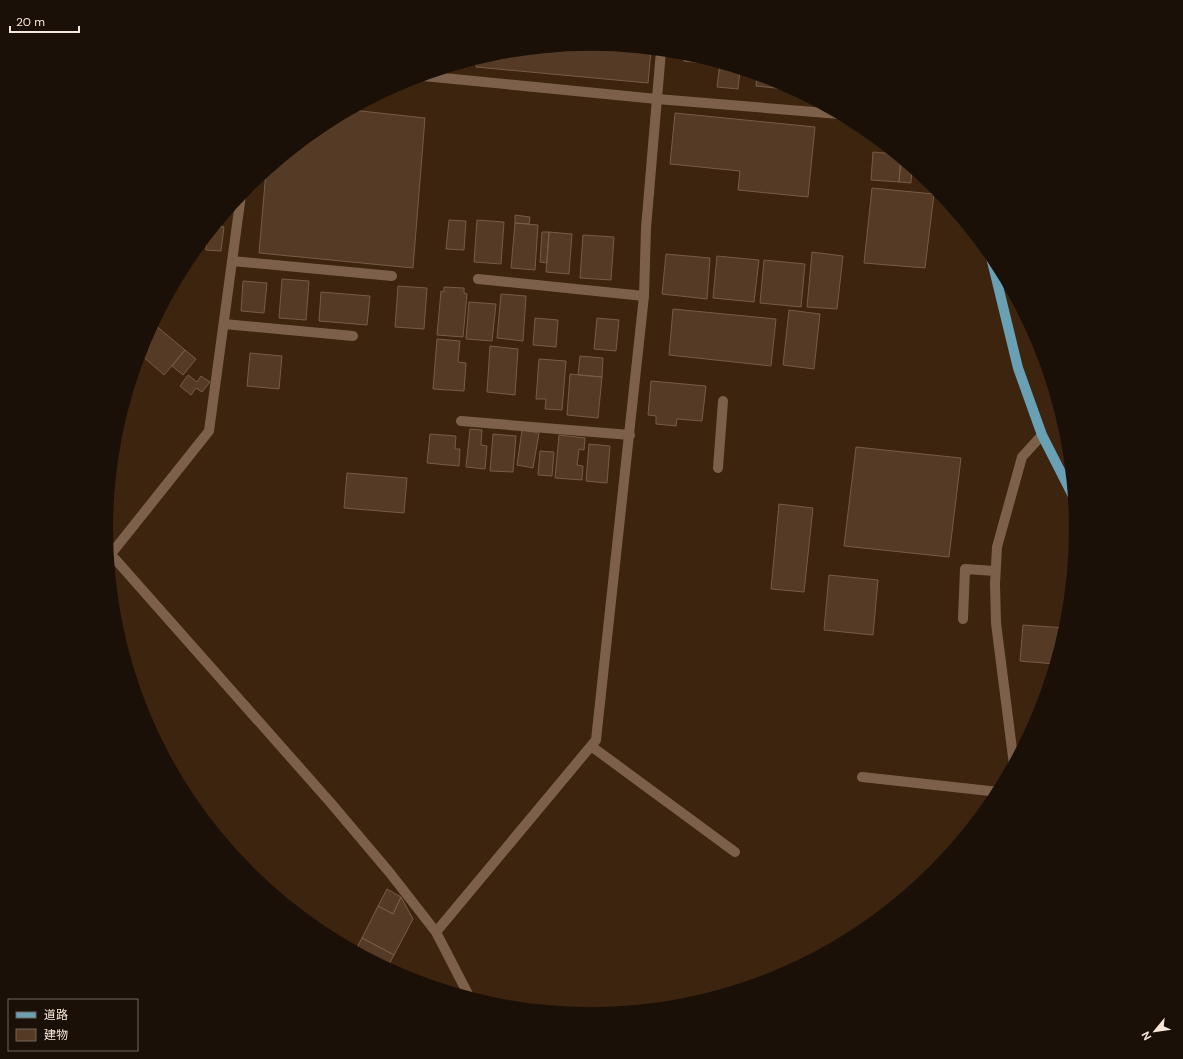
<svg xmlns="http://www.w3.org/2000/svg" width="1183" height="1059" font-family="'DM Sans','Noto Sans JP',sans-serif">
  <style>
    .building { fill: #553b26; stroke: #775c46 }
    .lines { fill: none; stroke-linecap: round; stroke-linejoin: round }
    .service { stroke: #7c604a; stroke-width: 10 }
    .minor { stroke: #7c604a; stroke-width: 10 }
    .tertiary { stroke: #7c604a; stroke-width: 10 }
    .primary { stroke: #69a0b3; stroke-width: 10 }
  </style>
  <rect width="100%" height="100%" fill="#3c240f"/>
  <path class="building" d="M 592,44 L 651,50 L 648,83 L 476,67 L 477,59 L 497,53 Z
    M 684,53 L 714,62 L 714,64 L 684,61 Z
    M 720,63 L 740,70 L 738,89 L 717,87 Z
    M 757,75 L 778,81 L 786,86 L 785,89 L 756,86 Z
    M 352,110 L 425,118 L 413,268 L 259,253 L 266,171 L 322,126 Z
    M 675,113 L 815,127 L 808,197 L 738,190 L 740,171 L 670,164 Z
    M 873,152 L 896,154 L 901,158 L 899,182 L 871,180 Z
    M 901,158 L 912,168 L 911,183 L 899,182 Z
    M 872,188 L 934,194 L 925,268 L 864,263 Z
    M 515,215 L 530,217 L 529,224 L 515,223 Z
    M 449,220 L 466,221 L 464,250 L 446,249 Z
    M 477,220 L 504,222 L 501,264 L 474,262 Z
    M 515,223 L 538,225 L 535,270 L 511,268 Z
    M 216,226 L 224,227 L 221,251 L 206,250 L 207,236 Z
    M 542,232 L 549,232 L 547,263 L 540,262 Z
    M 549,232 L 572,234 L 569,274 L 546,272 Z
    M 583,235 L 614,237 L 611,280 L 580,278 Z
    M 199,246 L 199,254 L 193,254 Z
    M 812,252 L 843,256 L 837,309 L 807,307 Z
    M 666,254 L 710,258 L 707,299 L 662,294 Z
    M 717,256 L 759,260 L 754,302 L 713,298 Z
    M 764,260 L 805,264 L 801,307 L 760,303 Z
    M 282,279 L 309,281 L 306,320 L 279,318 Z
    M 243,281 L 267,283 L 264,313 L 241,311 Z
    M 398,286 L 427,288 L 424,329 L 395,327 Z
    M 444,287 L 464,288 L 464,293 L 467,294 L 463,337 L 437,335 L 441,291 L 444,292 Z
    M 321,292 L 370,296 L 367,325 L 319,321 Z
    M 501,294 L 526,296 L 523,341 L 497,338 Z
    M 469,302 L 496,304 L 492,341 L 466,339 Z
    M 673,309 L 776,319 L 771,366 L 669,355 Z
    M 789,310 L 820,314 L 814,369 L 783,365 Z
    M 535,318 L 558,320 L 556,347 L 533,345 Z
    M 597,318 L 619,320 L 616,351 L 594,349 Z
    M 154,324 L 185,350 L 164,375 L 140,354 L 143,343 Z
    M 437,339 L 460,341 L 458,362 L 466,363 L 464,391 L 433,389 Z
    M 490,346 L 518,349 L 515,395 L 487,392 Z
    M 185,350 L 196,359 L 183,375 L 172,366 Z
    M 250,353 L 282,356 L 279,389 L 247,386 Z
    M 580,356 L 603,358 L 602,377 L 578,375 Z
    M 539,359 L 566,361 L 562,410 L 545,409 L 546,399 L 536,399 Z
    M 570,374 L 602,377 L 598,418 L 567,415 Z
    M 188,375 L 197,382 L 201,376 L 210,382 L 202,392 L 196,388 L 191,395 L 180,386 Z
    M 651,381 L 706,386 L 702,421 L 677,419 L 676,426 L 656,424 L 656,416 L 648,415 Z
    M 470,429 L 482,430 L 481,445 L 487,446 L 485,469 L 466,467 Z
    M 522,430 L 539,433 L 533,468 L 517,465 Z
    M 430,434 L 456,436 L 455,449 L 460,449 L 459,466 L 427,463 Z
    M 493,434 L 516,436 L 513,472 L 490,471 Z
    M 559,435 L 585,438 L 584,450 L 579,449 L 577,465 L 583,466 L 582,480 L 555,478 Z
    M 589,444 L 610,446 L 607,483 L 586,481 Z
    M 856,447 L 961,458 L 949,557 L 844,546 Z
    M 540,451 L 554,452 L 552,476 L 538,475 Z
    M 347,473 L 407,478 L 404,513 L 344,508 Z
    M 779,504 L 813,508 L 804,592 L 771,589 Z
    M 829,575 L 878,580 L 873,635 L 824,630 Z
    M 1023,625 L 1066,628 L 1055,664 L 1020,661 Z
    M 387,889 L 401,897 L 393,914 L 378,906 Z
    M 401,897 L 413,919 L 394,955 L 362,938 L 378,906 L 393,914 Z
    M 362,938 L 394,955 L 387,968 L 355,951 Z"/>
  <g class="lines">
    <path class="service" d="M 232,261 L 392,276
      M 478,279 L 644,296
      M 224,324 L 353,336
      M 461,421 L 630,435
      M 718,468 L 723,401
      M 963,619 L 965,569 L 995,571
      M 862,777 L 999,792"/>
    <path class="minor" d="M 108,551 L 330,802 L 390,873 L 436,932 L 470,998
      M 111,554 L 209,431 L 241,195
      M 591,746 L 735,852
      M 1014,765 L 996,623 L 995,584 L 997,547 L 1022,457 L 1042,435
      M 436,932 L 596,740 L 644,296 L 646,228 L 661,51"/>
    <path class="tertiary" d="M 423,76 L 657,99 L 839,114"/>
    <path class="primary" d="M 990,253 L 1018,368 L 1042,435 L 1074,498"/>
  </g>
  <path d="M0 0H1183V1059H0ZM113 529a478 478 0 1 1 956 0a478 478 0 1 1-956 0Z" fill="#1b1008" fill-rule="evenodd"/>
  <rect x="8" y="999" width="130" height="52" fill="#1b1008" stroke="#73665c"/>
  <rect x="16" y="1012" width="20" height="6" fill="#69a0b3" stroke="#73665c"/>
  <text x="44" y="1019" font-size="12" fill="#f7e7da">道路</text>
  <rect x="16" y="1029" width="20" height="12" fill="#553b26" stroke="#73665c"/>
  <text x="44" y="1039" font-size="12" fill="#f7e7da">建物</text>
  <g transform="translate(1155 1031) rotate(241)" stroke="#1b1008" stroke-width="3" paint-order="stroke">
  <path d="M0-3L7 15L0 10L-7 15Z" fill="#f7e7da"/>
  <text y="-6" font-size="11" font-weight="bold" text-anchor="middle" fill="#f7e7da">N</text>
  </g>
  <path d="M10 26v6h69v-6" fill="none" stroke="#f7e7da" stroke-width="2"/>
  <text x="16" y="26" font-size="12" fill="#f7e7da" stroke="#1b1008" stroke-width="3" paint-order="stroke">20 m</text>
</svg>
